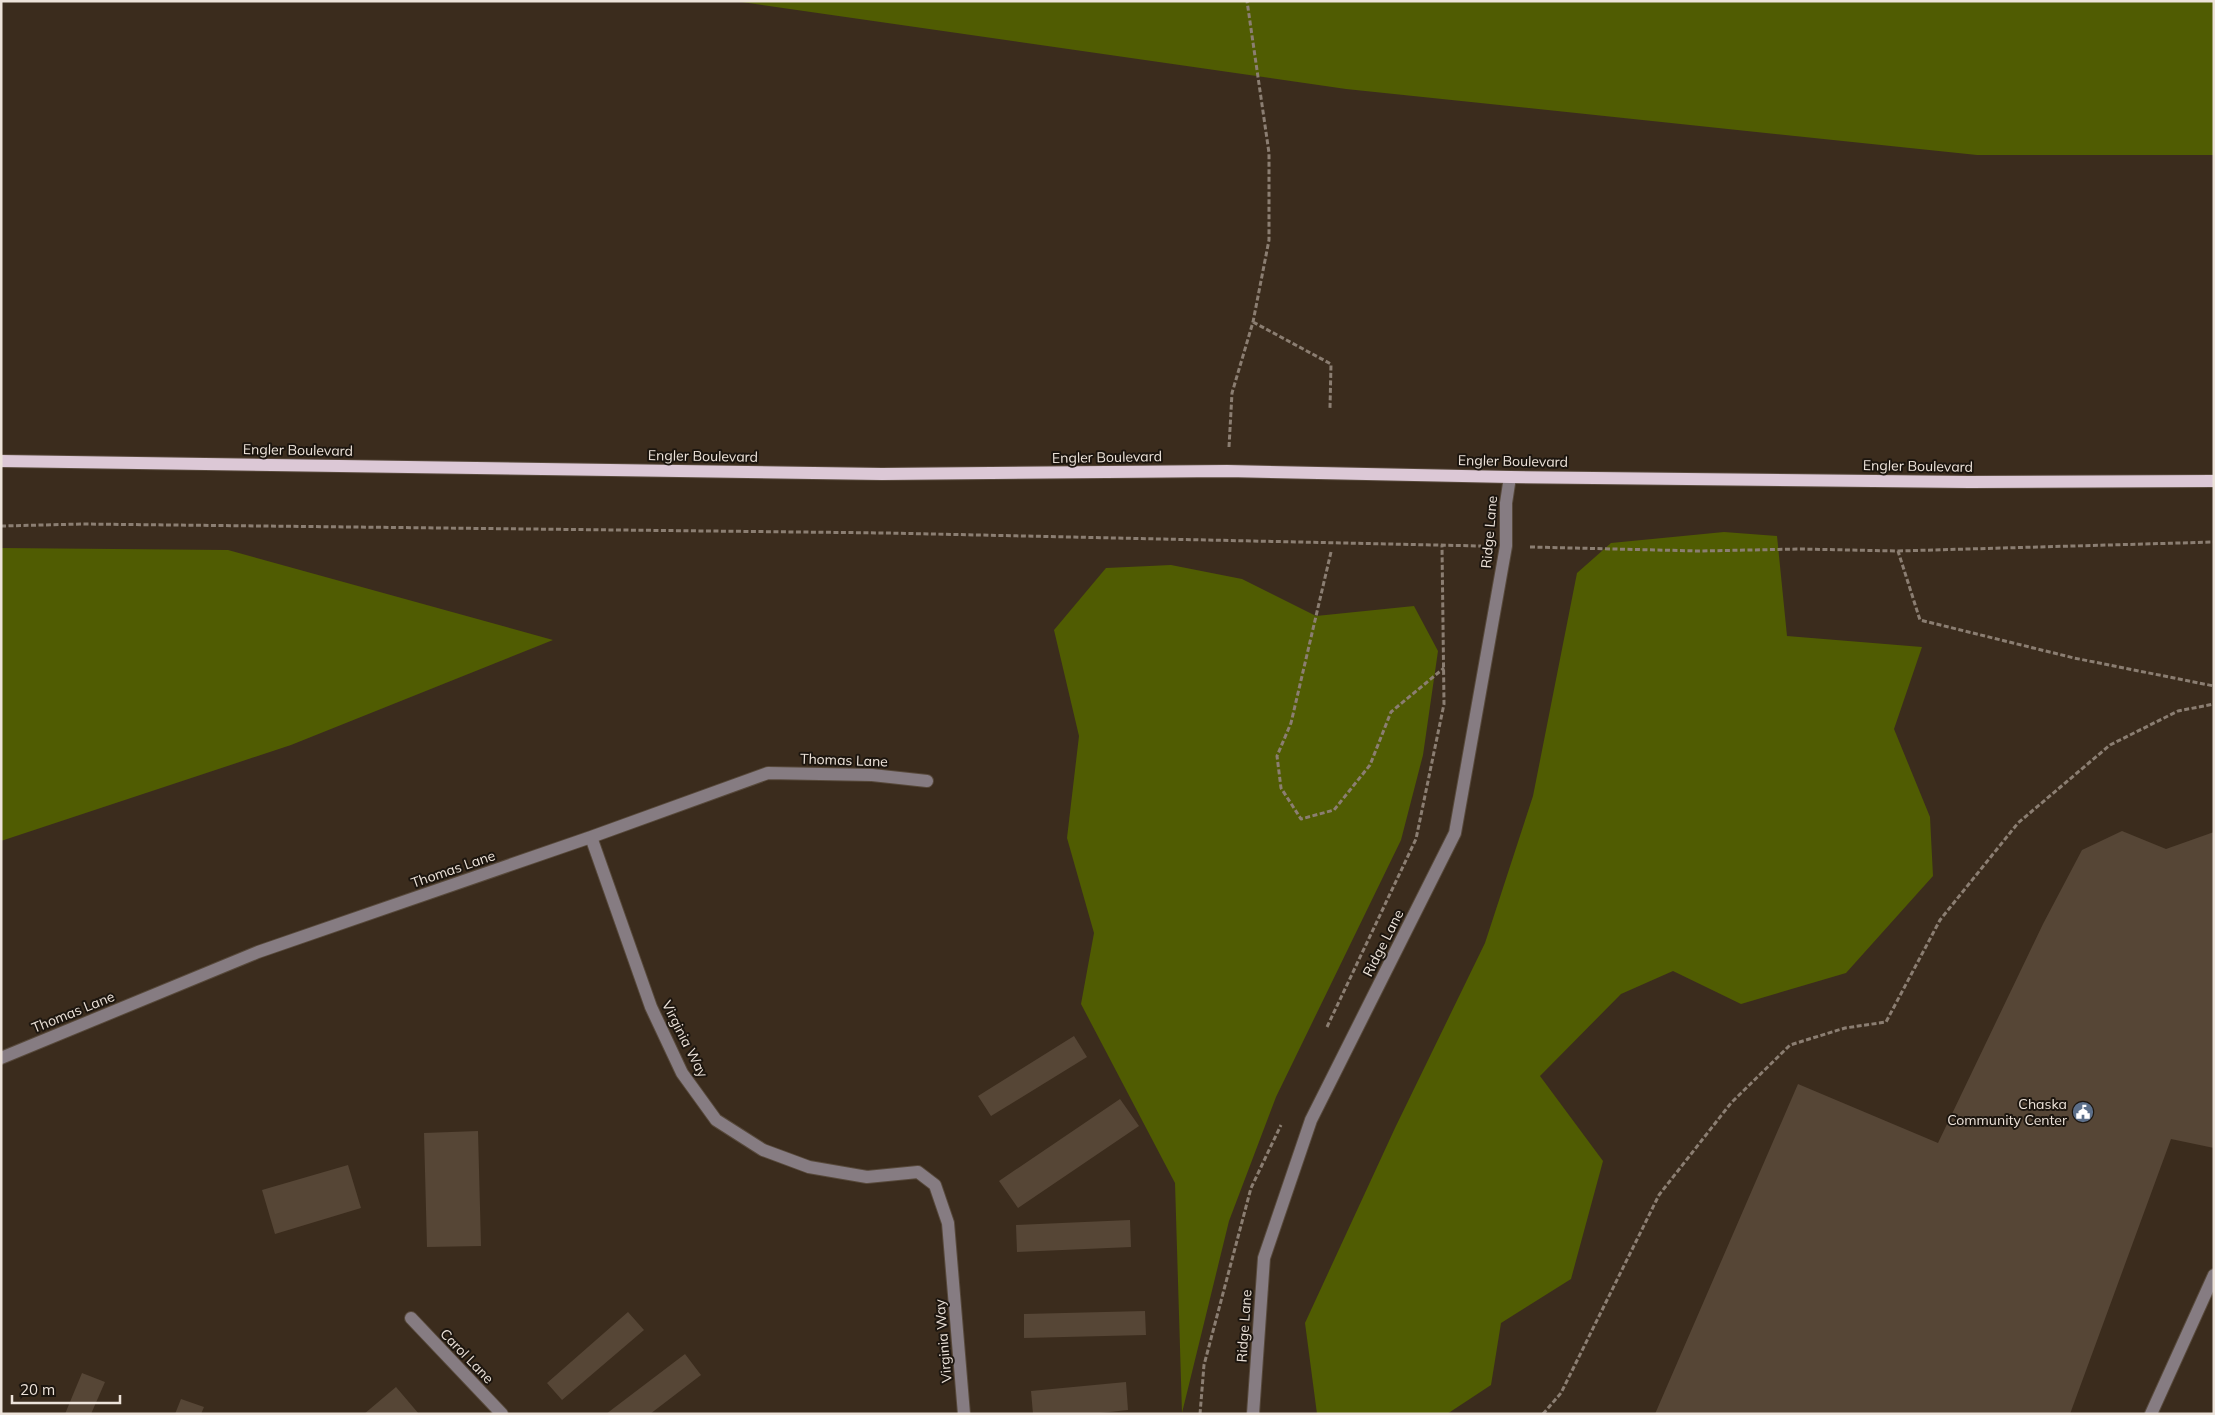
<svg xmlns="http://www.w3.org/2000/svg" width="2215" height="1415" font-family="Mulish,sans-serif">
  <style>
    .forest { fill: #505c02 }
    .building { fill: #564636 }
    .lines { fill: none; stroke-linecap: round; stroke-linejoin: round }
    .minor-casing { stroke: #57493b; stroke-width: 14 }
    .major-casing { stroke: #57493b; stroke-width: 14 }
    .path { stroke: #8b7e72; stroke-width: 3; stroke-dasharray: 5 2.5; stroke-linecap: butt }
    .minor { stroke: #867c82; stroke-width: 12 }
    .major { stroke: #dcc8d6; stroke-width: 12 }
    .labels { text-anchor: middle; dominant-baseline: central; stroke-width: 4; stroke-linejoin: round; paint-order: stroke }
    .street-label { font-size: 14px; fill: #ede3da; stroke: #1d160f }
    .poi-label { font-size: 14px; fill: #ede3da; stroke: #1d160f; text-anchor: end }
  </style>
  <rect width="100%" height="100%" fill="#3b2c1d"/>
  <path class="forest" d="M 735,1 L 2214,1 L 2214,155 L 1977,155 L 1346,89 Z
    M 1724,532 L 1777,536 L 1787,636 L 1922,647 L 1894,729 L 1930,817 L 1933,876 L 1846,973 L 1741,1004 L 1673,971 L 1621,994 L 1540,1076 L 1603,1161 L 1571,1279 L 1501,1323 L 1491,1385 L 1447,1414 L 1317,1414 L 1305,1323 L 1395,1128 L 1485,943 L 1533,796 L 1577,573 L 1611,543 Z
    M 1,548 L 228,550 L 553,640 L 291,745 L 1,841 Z
    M 1171,565 L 1242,579 L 1316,616 L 1414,606 L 1438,651 L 1423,755 L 1401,840 L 1276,1097 L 1229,1221 L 1182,1413 L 1175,1183 L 1081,1004 L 1094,933 L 1067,838 L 1079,736 L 1054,630 L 1106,568 Z"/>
  <path class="building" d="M 2122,831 L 2166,849 L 2214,832 L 2214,1148 L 2171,1139 L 2070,1414 L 1655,1414 L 1798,1084 L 1938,1143 L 2043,924 L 2082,850 Z
    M 1074,1036 L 1087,1057 L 991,1116 L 978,1096 Z
    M 1120,1099 L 1139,1126 L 1018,1208 L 999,1181 Z
    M 478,1131 L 481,1246 L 427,1247 L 424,1133 Z
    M 348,1165 L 361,1208 L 275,1234 L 262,1190 Z
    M 1130,1220 L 1131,1247 L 1017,1252 L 1016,1225 Z
    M 1145,1311 L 1146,1335 L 1024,1338 L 1024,1314 Z
    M 628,1312 L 644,1330 L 562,1400 L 547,1383 Z
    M 685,1354 L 701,1375 L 650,1414 L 606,1414 Z
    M 82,1373 L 105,1382 L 91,1414 L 65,1414 Z
    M 1126,1382 L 1128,1410 L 1091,1414 L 1033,1414 L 1031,1391 Z
    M 396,1387 L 419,1414 L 364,1414 Z
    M 181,1399 L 204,1407 L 201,1414 L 175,1414 Z"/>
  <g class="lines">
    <g class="minor-casing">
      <path id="minor" d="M 591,837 L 651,1007 L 682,1073 L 716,1120 L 763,1150 L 809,1167 L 867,1177 L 918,1172 L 935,1185 L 948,1223 L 964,1414
        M 1,1058 L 258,952 L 591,837 L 768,773 L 872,775 L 927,781
        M 411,1318 L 502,1414
        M 1253,1414 L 1264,1258 L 1311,1120 L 1455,833 L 1506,546 L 1506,503 L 1510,477
        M 2151,1414 L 2214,1275"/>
    </g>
    <g class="major-casing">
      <path id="major" d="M 1,461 L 882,474 L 1227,471 L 1510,477 L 1969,482 L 2214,481"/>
    </g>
    <path class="path" d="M 1253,322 L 1331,364 L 1330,408
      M 1229,447 L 1232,393 L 1253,322 L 1269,240 L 1269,153 L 1247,1
      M 1,526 L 82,524 L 887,533 L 1481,546
      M 1530,547 L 1699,551 L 1800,549 L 1898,551 L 1920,620 L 2074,658 L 2214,686
      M 1898,551 L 2214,542
      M 1331,552 L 1291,723 L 1277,756 L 1281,788 L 1301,819 L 1334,810 L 1370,765 L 1391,712 L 1444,668
      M 1327,1027 L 1416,839 L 1444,704 L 1442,545
      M 1200,1414 L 1204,1365 L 1251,1188 L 1281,1125
      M 1543,1414 L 1561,1393 L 1659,1195 L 1731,1103 L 1790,1045 L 1845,1028 L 1886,1022 L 1940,920 L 2018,823 L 2110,745 L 2178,711 L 2214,704"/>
    <use href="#minor" class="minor"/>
    <use href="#major" class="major"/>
  </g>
  <defs>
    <g id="civic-disc" transform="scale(1.125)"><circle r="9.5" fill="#5c6f8a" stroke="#1d160f"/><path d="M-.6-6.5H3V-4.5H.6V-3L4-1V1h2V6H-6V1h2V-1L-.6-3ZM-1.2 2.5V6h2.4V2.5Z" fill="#fff"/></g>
  </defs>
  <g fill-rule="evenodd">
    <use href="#civic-disc" x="2083" y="1112"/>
  </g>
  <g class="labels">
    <g class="street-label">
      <text transform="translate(298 450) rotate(1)">Engler Boulevard</text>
      <text transform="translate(703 456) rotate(1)">Engler Boulevard</text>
      <text transform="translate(1107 457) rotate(-1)">Engler Boulevard</text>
      <text transform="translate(1513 461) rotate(1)">Engler Boulevard</text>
      <text transform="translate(1918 466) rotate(1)">Engler Boulevard</text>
      <text transform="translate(1489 532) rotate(-85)">Ridge Lane</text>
      <text transform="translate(844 760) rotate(2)">Thomas Lane</text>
      <text transform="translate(453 869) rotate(-19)">Thomas Lane</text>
      <text transform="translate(1383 943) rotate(-63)">Ridge Lane</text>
      <text transform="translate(73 1012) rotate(-22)">Thomas Lane</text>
      <text transform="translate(685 1039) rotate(63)">Virginia Way</text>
      <text transform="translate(1244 1326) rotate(-86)">Ridge Lane</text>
      <text transform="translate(943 1341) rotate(-95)">Virginia Way</text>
      <text transform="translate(467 1356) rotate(46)">Carol Lane</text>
    </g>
    <g class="poi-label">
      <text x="2067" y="1104">Chaska<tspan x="2067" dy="16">Community Center</tspan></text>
    </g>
  </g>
  <rect width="2215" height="1415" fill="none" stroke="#ede3da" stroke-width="5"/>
  <path d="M12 1395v8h108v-8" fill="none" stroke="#ede3da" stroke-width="2.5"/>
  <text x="20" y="1395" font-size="15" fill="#ede3da" stroke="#1d160f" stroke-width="4" paint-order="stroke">20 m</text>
</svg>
